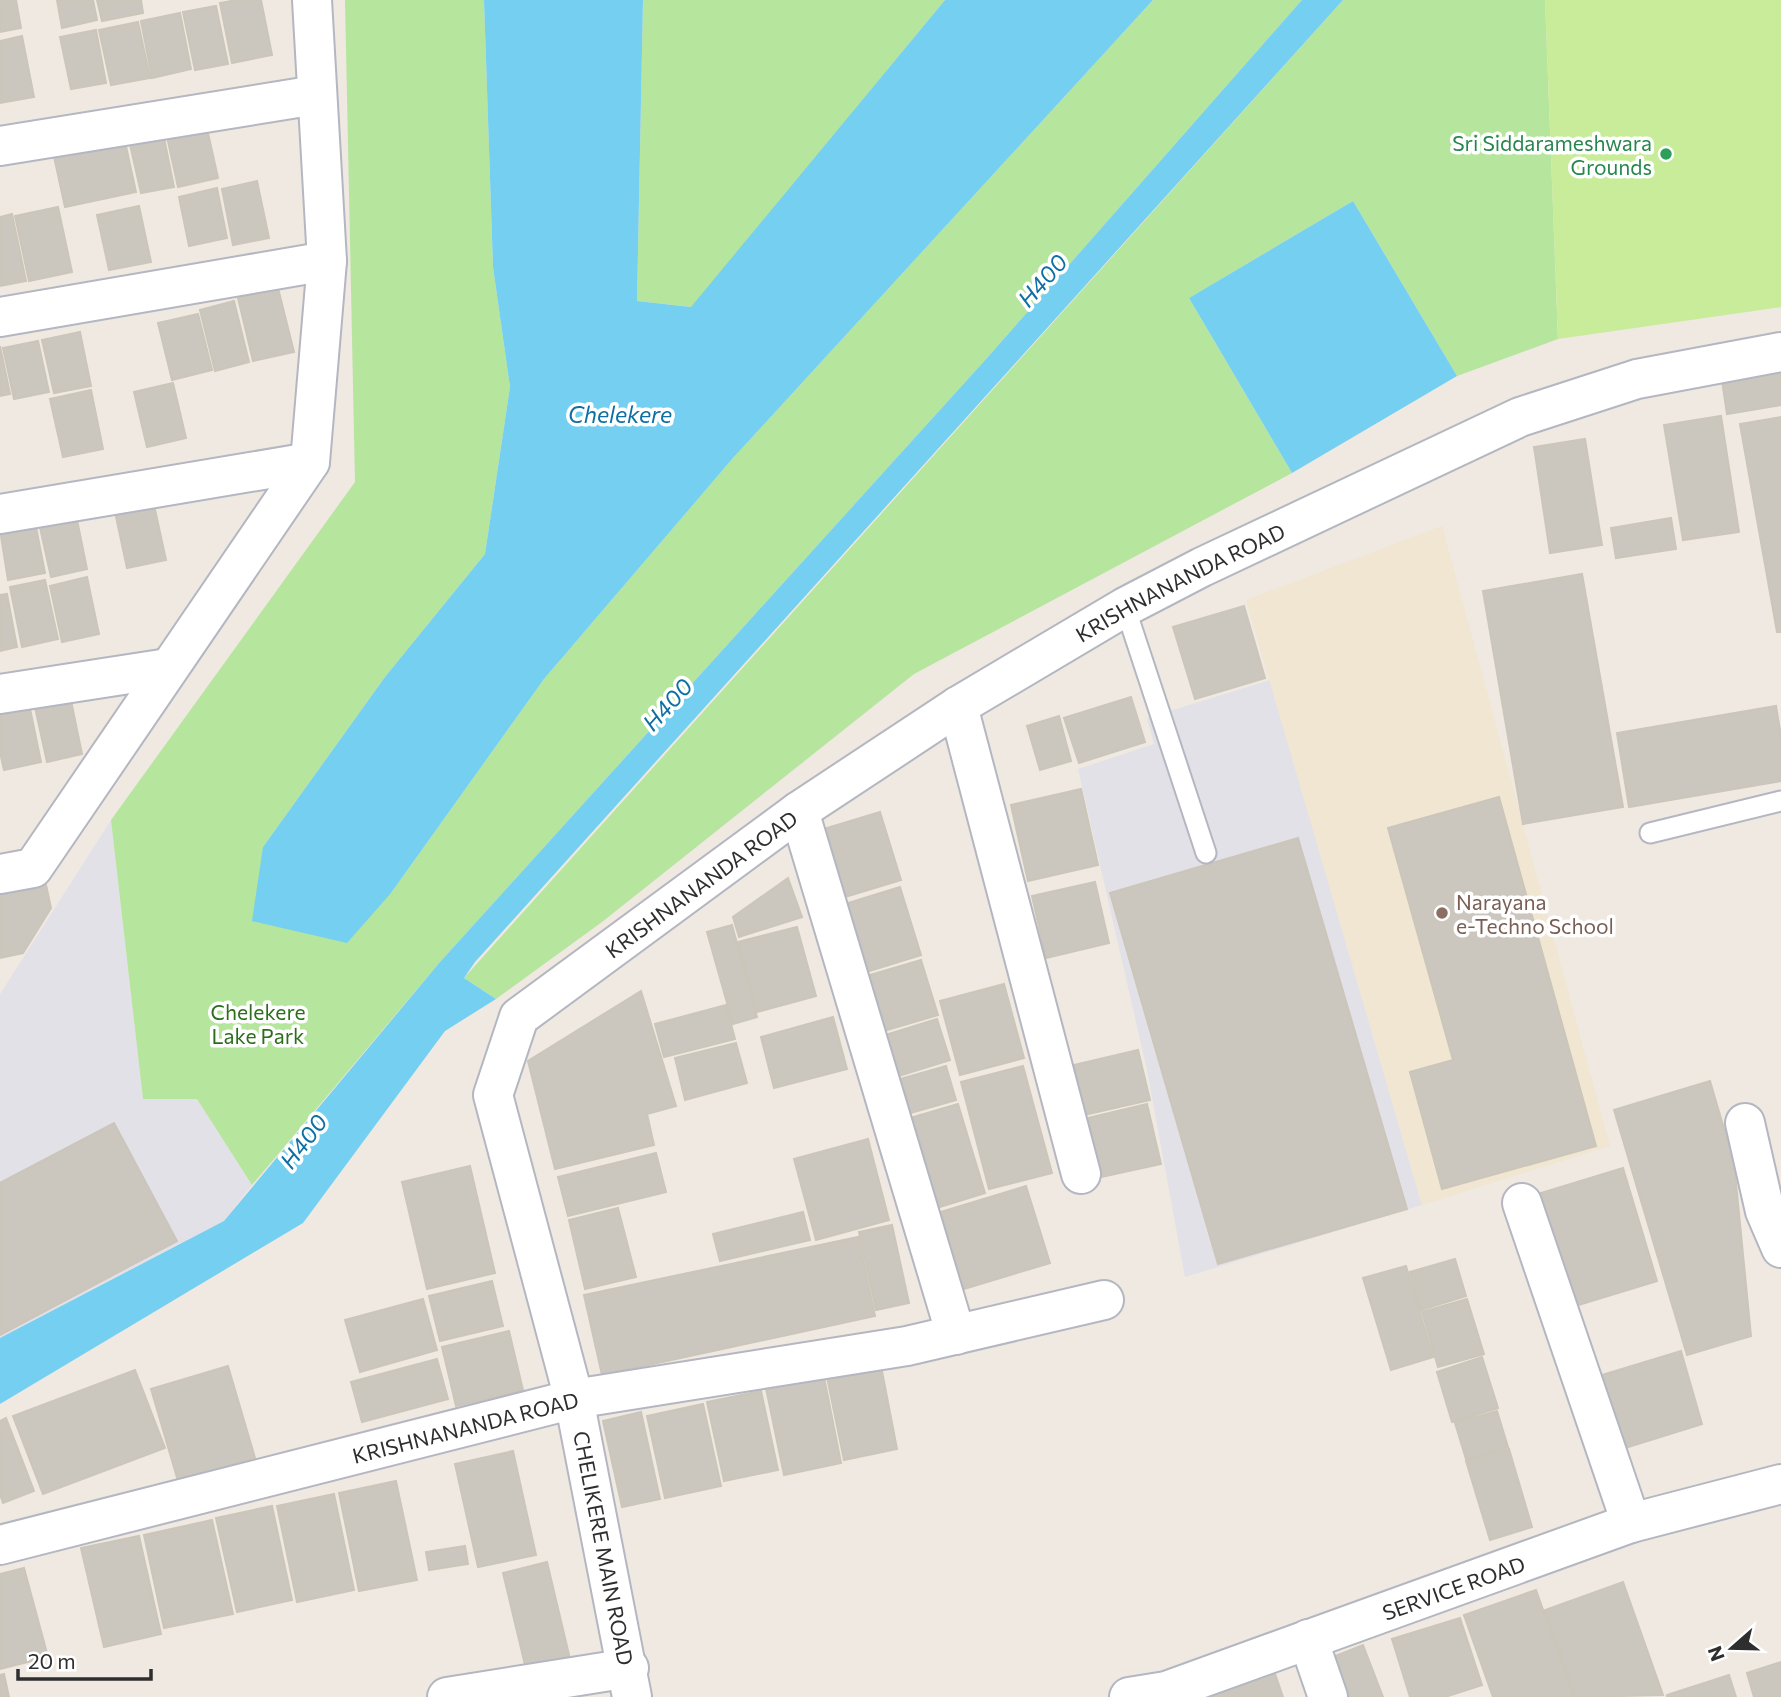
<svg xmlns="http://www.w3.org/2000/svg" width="1781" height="1697" font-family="Commissioner,sans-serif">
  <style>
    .industrial { fill: #e3e1e8 }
    .education { fill: #f0e6d1 }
    .green { fill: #b6e59e }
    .pitch { fill: #c9ec9a }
    .water { fill: #75cff0 }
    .building { fill: #cbc7bf; stroke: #cbc5ba; stroke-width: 2 }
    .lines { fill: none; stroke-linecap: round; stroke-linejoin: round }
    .service-casing { stroke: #b4b7c1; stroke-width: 23 }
    .minor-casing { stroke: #b4b7c1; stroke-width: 42 }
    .tertiary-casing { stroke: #b4b7c1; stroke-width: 42 }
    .service { stroke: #fff; stroke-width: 19 }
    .minor { stroke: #fff; stroke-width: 38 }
    .tertiary { stroke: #fff; stroke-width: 38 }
    .leisure-dot { fill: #2e9e5b; stroke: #fff; stroke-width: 2.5 }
    .education-dot { fill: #8d6e63; stroke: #fff; stroke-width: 2.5 }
    .labels { text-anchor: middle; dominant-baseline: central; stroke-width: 7; stroke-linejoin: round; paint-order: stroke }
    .leisure-label { font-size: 21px; fill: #27864d; stroke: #fff; text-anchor: end }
    .street-label { font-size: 21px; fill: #2e2e2e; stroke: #fff }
    .education-label { font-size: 21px; fill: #785e54; stroke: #fff; text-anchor: start }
    .park-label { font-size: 21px; fill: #2c6e1b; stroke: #fff }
    .water-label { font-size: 23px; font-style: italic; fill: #0d6fa3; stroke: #fff }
  </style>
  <rect width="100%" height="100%" fill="#efe9e1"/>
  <path class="industrial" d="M 1270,680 L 1422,1205 L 1185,1277 L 1147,1070 L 1078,769 L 1154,744 L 1147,718 Z
    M 111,820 L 143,1099 L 197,1099 L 252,1185 L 224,1221 L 0,1338 L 0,994 Z"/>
  <path class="education" d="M 1442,526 L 1610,1146 L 1422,1205 L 1246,600 Z"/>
  <path class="green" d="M 345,0 L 484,0 L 493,267 L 510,387 L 485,554 L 385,677 L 263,847 L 391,893 L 544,679 L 733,458 L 1153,0 L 1302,0 L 987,358 L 440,962 L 252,1185 L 197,1099 L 143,1099 L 111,820 L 355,482 Z
    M 643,0 L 945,0 L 692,307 L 637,301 Z
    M 1343,0 L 1545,0 L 1558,339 L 1457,376 L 1353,201 L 1189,298 L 1292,473 L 914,674 L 602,922 L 496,999 L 464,978 Z"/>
  <path class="pitch" d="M 1545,0 L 1781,0 L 1781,307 L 1558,339 Z"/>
  <path class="water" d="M 484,0 L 643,0 L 637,301 L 691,307 L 945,0 L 1153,0 L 733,458 L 544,679 L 391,893 L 347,943 L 252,921 L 263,847 L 385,677 L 485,554 L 510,387 L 493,267 Z
    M 1302,0 L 1343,0 L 475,962 L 464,978 L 496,999 L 445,1031 L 303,1223 L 0,1404 L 0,1338 L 224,1221 L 440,962 L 987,358 Z
    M 1353,201 L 1457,376 L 1292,473 L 1189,298 Z"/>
  <path class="building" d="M 0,0 L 16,0 L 21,28 L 0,32 Z
    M 57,0 L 93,0 L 97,20 L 62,28 Z
    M 97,0 L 141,0 L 143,13 L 102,21 Z
    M 237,0 L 261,0 L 272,55 L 232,63 L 220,3 Z
    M 216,6 L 228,64 L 195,70 L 183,12 Z
    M 180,13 L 191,69 L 152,78 L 141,21 Z
    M 138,22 L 150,78 L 111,85 L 99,30 Z
    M 96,30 L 106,83 L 71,89 L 60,37 Z
    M 22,36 L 34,97 L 0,103 L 0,41 Z
    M 206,124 L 218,178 L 178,187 L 166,132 Z
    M 163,133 L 174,187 L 141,193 L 129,140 Z
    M 124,137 L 136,192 L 65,207 L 53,152 Z
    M 257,181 L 269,238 L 233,245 L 222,189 Z
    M 217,188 L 227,238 L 189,246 L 179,197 Z
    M 139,206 L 151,262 L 109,270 L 97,215 Z
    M 58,207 L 72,272 L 29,281 L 15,216 Z
    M 12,214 L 26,281 L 0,286 L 0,217 Z
    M 278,288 L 294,352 L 253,361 L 238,298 Z
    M 234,301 L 249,362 L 215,371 L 200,310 Z
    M 198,314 L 212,370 L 172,380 L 158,323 Z
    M 80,332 L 91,386 L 54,393 L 42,340 Z
    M 38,341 L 49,392 L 14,399 L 3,348 Z
    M 0,346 L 10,394 L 0,396 Z
    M 1781,365 L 1781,405 L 1727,414 L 1721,374 Z
    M 173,383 L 186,438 L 147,447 L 134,392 Z
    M 91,390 L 103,449 L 63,457 L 50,399 Z
    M 1721,416 L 1739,532 L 1683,540 L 1664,425 Z
    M 1781,417 L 1781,632 L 1777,632 L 1740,424 Z
    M 1585,439 L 1602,545 L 1550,553 L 1534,447 Z
    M 154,505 L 166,560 L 127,568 L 115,512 Z
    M 76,515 L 87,569 L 51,577 L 39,523 Z
    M 1671,518 L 1676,549 L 1616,558 L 1611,528 Z
    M 35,522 L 45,573 L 8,580 L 0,530 Z
    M 1582,574 L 1623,807 L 1523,824 L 1483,591 Z
    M 87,577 L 99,634 L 62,642 L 50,586 Z
    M 45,580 L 58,639 L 22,647 L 10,587 Z
    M 7,594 L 17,647 L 0,651 L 0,595 Z
    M 1244,606 L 1265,678 L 1195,699 L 1173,627 Z
    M 69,691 L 82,754 L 47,762 L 33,698 Z
    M 1131,697 L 1145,742 L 1079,763 L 1064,718 Z
    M 29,704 L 41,762 L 4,770 L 0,752 L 0,710 Z
    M 1776,706 L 1781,736 L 1781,781 L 1629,807 L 1617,733 Z
    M 1059,716 L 1071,761 L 1040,770 L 1027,726 Z
    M 1081,789 L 1098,865 L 1028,881 L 1011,805 Z
    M 1499,797 L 1596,1146 L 1442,1189 L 1410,1072 L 1453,1060 L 1388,828 Z
    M 880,812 L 901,880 L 845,897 L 824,829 Z
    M 1298,838 L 1407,1209 L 1218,1264 L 1110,893 Z
    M 788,878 L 802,917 L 739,937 L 733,917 Z
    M 1095,882 L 1109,943 L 1046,958 L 1032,896 Z
    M 46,885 L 51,908 L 23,953 L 0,958 L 0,894 Z
    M 900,887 L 921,955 L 863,973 L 842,905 Z
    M 732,925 L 757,1017 L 733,1024 L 707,932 Z
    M 797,927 L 816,996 L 757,1012 L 738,942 Z
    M 921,960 L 938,1015 L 877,1033 L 860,978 Z
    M 1004,984 L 1024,1058 L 960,1075 L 940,1001 Z
    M 641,991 L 676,1106 L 647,1114 L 654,1145 L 555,1169 L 528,1061 Z
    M 726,1005 L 735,1039 L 664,1057 L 655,1024 Z
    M 833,1017 L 847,1069 L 774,1088 L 761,1037 Z
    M 937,1019 L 950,1060 L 889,1079 L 876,1038 Z
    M 736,1043 L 747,1083 L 685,1100 L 675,1058 Z
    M 1138,1050 L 1150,1100 L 1084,1115 L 1074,1065 Z
    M 946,1066 L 956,1100 L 900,1116 L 890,1082 Z
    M 1023,1066 L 1052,1173 L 989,1189 L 961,1082 Z
    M 1710,1081 L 1734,1163 L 1751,1336 L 1687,1355 L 1614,1110 Z
    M 958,1104 L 985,1193 L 927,1211 L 900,1121 Z
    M 1147,1104 L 1161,1164 L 1101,1177 L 1088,1118 Z
    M 114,1123 L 177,1241 L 0,1335 L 0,1183 Z
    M 868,1139 L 889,1220 L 816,1240 L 794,1159 Z
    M 656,1153 L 666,1192 L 568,1216 L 558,1177 Z
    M 470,1166 L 495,1273 L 427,1289 L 402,1182 Z
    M 1623,1168 L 1657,1281 L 1572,1307 L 1538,1194 Z
    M 1026,1186 L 1050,1263 L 954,1292 L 931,1215 Z
    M 618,1208 L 636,1277 L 585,1289 L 569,1220 Z
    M 803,1212 L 810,1240 L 720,1261 L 713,1234 Z
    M 892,1225 L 909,1303 L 876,1310 L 859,1232 Z
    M 858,1237 L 875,1316 L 602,1375 L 584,1295 Z
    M 1455,1259 L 1466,1296 L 1421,1310 L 1410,1272 Z
    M 1406,1266 L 1433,1357 L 1391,1370 L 1363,1278 Z
    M 492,1281 L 503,1326 L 440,1341 L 429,1296 Z
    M 423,1299 L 437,1350 L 360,1372 L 345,1320 Z
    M 1467,1299 L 1484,1354 L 1438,1367 L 1422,1312 Z
    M 509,1331 L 523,1390 L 456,1406 L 442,1347 Z
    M 1681,1351 L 1702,1424 L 1622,1449 L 1599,1376 Z
    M 1482,1357 L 1498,1408 L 1452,1422 L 1437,1372 Z
    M 437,1359 L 448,1399 L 362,1422 L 351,1382 Z
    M 228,1366 L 255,1458 L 178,1481 L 151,1389 Z
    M 881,1366 L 897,1449 L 844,1460 L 827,1377 Z
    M 135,1370 L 165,1448 L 43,1494 L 13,1416 Z
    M 824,1377 L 841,1463 L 784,1475 L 766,1388 Z
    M 761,1391 L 778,1470 L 724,1481 L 707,1402 Z
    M 703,1404 L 721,1486 L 665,1498 L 647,1416 Z
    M 1497,1411 L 1508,1447 L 1466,1459 L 1455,1423 Z
    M 641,1412 L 660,1499 L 622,1507 L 603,1421 Z
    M 6,1418 L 34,1491 L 3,1503 L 0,1494 L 0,1421 Z
    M 1509,1449 L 1532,1527 L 1490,1540 L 1466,1461 Z
    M 513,1451 L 536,1555 L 478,1567 L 455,1464 Z
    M 396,1481 L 417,1580 L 359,1591 L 339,1493 Z
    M 334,1494 L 354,1590 L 297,1602 L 277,1506 Z
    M 272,1506 L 292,1600 L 237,1612 L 216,1518 Z
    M 212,1520 L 233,1614 L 164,1628 L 144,1535 Z
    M 139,1536 L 161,1634 L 104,1647 L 81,1548 Z
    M 465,1546 L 468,1564 L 429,1570 L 426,1552 Z
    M 547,1562 L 570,1659 L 526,1669 L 503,1573 Z
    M 24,1568 L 48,1657 L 0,1669 L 0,1574 Z
    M 1623,1582 L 1663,1695 L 1576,1697 L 1545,1610 Z
    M 1536,1590 L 1574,1697 L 1493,1697 L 1464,1615 Z
    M 1460,1618 L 1482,1685 L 1445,1697 L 1410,1697 L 1392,1639 Z
    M 1363,1645 L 1383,1697 L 1333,1697 L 1320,1662 Z
    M 1781,1662 L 1781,1697 L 1754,1697 L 1747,1673 Z
    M 1272,1665 L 1283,1697 L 1190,1697 Z
    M 4,1674 L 9,1697 L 0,1697 L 0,1675 Z
    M 1729,1675 L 1736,1697 L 1667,1697 L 1667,1695 Z"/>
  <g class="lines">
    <g class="service-casing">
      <path id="service" d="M 1125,607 L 1206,853
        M 1650,833 L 1781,801"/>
    </g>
    <g class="minor-casing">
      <g id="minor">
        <path d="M 0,146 L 316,95"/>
        <path d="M 0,317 L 327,261"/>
        <path d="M 310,462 L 327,261 L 312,0"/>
        <path d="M 0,514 L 310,462 L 33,868 L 0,874"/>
        <path d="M 0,694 L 168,668"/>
        <path d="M 958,706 L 1081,1174"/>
        <path d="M 799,811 L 956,1335"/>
        <path d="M 1745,1123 L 1765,1211 L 1781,1248"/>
        <path d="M 1522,1203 L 1631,1523"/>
        <path id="s1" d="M 0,1545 L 574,1399 L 907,1346 L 1104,1300"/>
        <path d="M 1308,1639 L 1328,1697"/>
        <path d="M 447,1697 L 629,1668"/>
        <path id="s2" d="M 1129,1697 L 1166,1691 L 1631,1523 L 1781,1484"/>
      </g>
    </g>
    <g class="tertiary-casing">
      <g id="tertiary">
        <path id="s3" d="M 632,1697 L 574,1399 L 493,1095 L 519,1017 L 799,811 L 958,706 L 1125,607 L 1202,567 L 1520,417 L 1637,379 L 1781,352"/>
      </g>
    </g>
    <use href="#service" class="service"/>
    <use href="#minor" class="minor"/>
    <use href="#tertiary" class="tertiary"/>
  </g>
  <circle class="leisure-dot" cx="1666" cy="154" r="7"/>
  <circle class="education-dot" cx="1442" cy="913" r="7"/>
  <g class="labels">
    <g class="leisure-label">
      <text x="1652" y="142">Sri Siddarameshwara<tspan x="1652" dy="24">Grounds</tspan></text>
    </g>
    <g class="street-label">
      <text stroke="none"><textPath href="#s3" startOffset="1493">KRISHNANANDA ROAD</textPath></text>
      <text stroke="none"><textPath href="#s3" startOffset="926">KRISHNANANDA ROAD</textPath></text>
      <text stroke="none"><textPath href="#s1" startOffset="480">KRISHNANANDA ROAD</textPath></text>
      <text transform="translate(604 1548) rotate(79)">CHELIKERE MAIN ROAD</text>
      <text stroke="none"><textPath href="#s2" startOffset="343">SERVICE ROAD</textPath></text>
    </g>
    <g class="education-label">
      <text x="1456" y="901">Narayana<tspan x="1456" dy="24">e-Techno School</tspan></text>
    </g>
    <g class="park-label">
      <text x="258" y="1011">Chelekere<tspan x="258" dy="24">Lake Park</tspan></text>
    </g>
    <g class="water-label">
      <text transform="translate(1042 280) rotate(-49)">H400</text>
      <text x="620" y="414">Chelekere</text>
      <text transform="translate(667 704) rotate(-48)">H400</text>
      <text transform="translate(303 1141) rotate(-53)">H400</text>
    </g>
  </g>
  <g transform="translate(1732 1648) rotate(250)" stroke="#ffffff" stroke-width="5" paint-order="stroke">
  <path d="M0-5L12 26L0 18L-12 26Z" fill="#2e2e2e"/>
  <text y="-10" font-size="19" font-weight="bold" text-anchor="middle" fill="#2e2e2e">N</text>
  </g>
  <path d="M18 1669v10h133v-10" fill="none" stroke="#2e2e2e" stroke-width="3.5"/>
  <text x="28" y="1669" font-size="21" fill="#2e2e2e" stroke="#ffffff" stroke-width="5" paint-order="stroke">20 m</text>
</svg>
